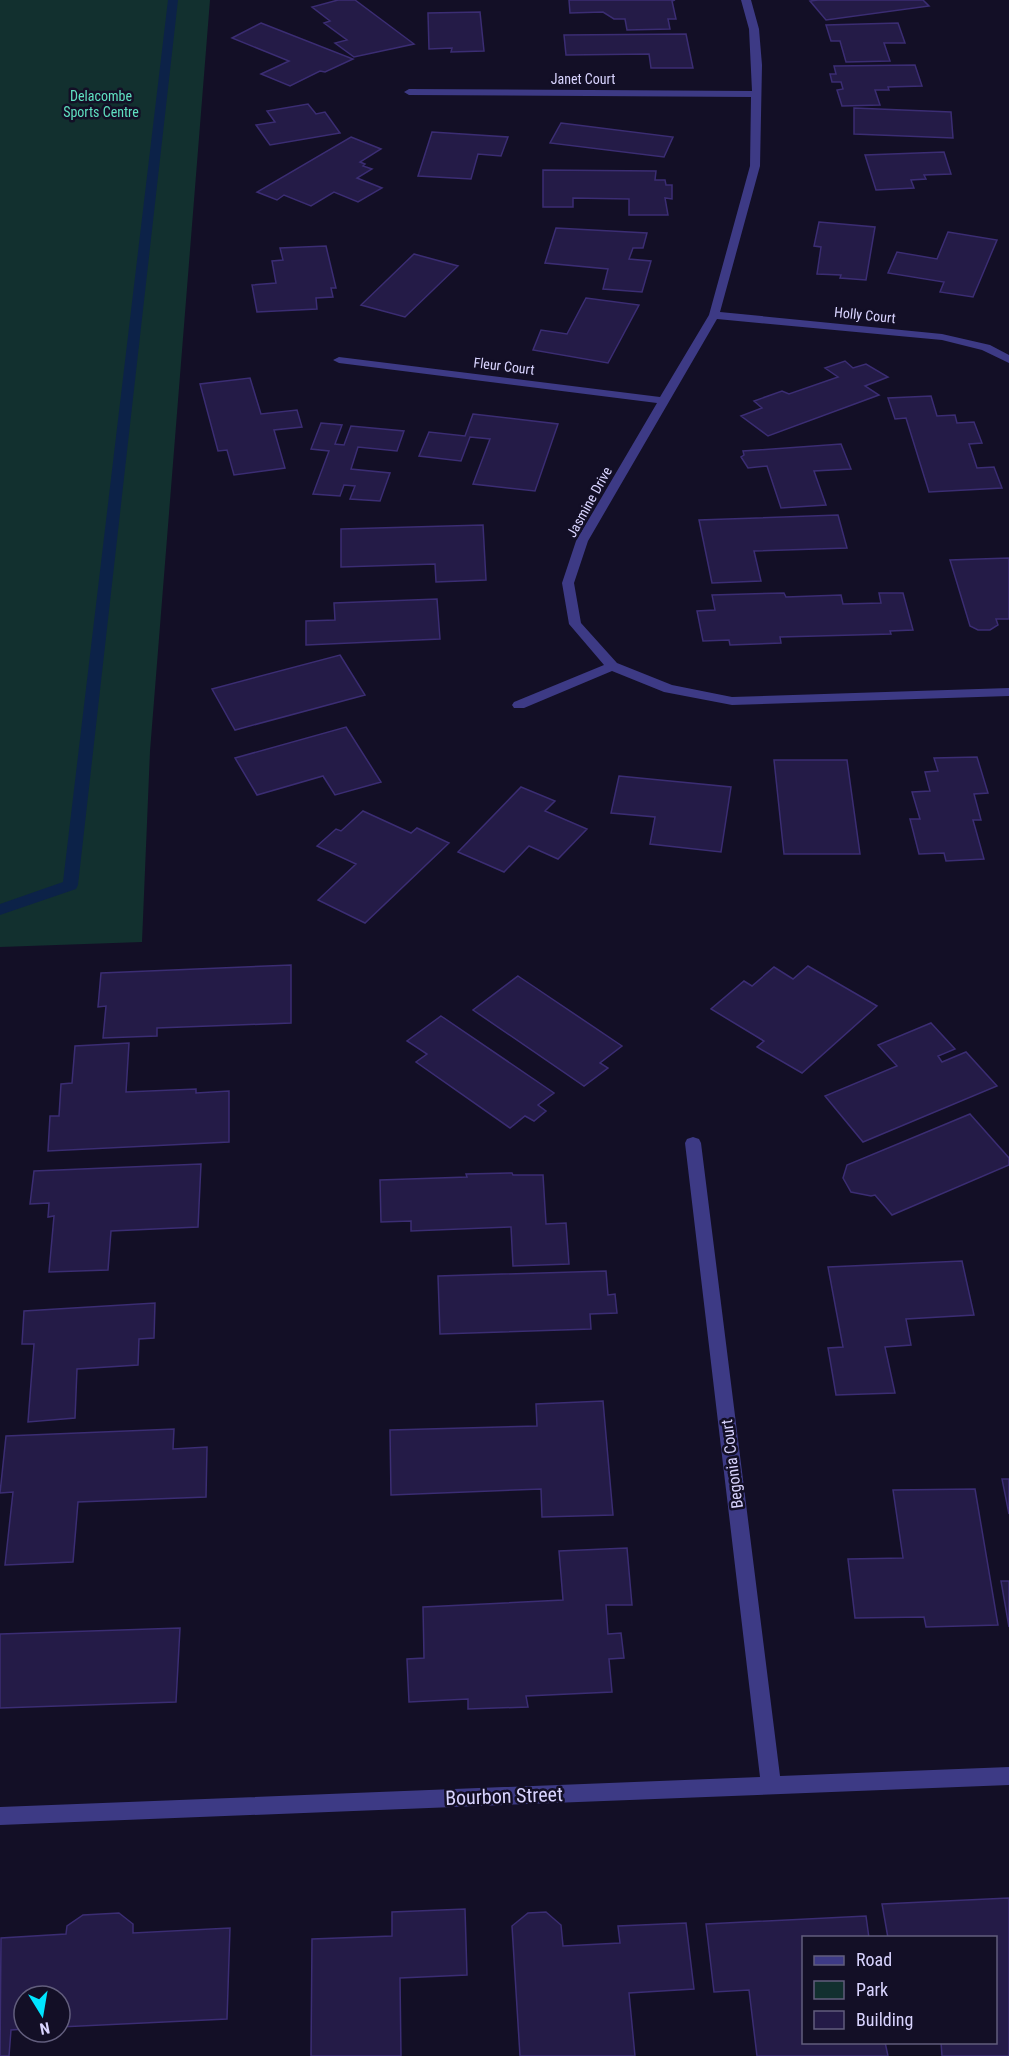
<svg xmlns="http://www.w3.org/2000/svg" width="1009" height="2056" font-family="'Roboto Condensed',sans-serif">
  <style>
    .green { fill: #12302f }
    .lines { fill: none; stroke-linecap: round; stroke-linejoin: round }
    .stream { fill: #0c2248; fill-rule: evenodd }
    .building { fill: #241b47; stroke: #3b2d73; stroke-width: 1.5 }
    .street { fill: #3d3a85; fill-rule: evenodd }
    .labels { text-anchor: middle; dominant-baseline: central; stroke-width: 5; stroke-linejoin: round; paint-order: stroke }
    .far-street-label { font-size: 14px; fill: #d9d4ff; stroke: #130f26 }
    .far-park-label { font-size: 14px; fill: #5fe0c0; stroke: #130f26 }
    .street-label { font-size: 16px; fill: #d9d4ff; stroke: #130f26 }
    .near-street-label { font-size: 20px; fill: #d9d4ff; stroke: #130f26 }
  </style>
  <rect width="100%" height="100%" fill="#130f26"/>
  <path class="green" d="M 0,0 L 210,0 L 150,751 L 142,942 L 0,947 Z"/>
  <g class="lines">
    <path class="stream" d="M 168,0 L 178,0 L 78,885 L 76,889 L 0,915 L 0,904 L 63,882 Z"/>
  </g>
  <path class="building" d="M 338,0 L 355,0 L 414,44 L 354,57 L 335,43 L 347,40 L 324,23 L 330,21 L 312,7 Z
    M 569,0 L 675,0 L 672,1 L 676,19 L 668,19 L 670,29 L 627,30 L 625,19 L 614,19 L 603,12 L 570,13 Z
    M 818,0 L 923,0 L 929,6 L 826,20 L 810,1 Z
    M 480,12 L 484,51 L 451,52 L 452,48 L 429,49 L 428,13 Z
    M 261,23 L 353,59 L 325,72 L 320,71 L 290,86 L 261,74 L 289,61 L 232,38 Z
    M 898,23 L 905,43 L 884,43 L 890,61 L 846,62 L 840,41 L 831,41 L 826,25 Z
    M 686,34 L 693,68 L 651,68 L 649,54 L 566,55 L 564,35 Z
    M 915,65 L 922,86 L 888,87 L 889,90 L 875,90 L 880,105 L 842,106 L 837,90 L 843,89 L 841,82 L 832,82 L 830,74 L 836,74 L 834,66 Z
    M 308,104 L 316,114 L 325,112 L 340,133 L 270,145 L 256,125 L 275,122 L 267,111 Z
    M 854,108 L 951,112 L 953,138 L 854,134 Z
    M 561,123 L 673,137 L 664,157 L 550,143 Z
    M 432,132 L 508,137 L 501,156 L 478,154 L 471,179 L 418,176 Z
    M 351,137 L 381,149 L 360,162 L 365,164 L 363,166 L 372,169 L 357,178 L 382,188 L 358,202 L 334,192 L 311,206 L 284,195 L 277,200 L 257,192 Z
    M 944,152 L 951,174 L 924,175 L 926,179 L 911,180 L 914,188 L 876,190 L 865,155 Z
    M 543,170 L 656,171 L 655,180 L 665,180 L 666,185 L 672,185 L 672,199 L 665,198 L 668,215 L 629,215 L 629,199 L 573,198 L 573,207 L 543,207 Z
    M 819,222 L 875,227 L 866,280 L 840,278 L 841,275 L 817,274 L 821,247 L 814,246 Z
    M 556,228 L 647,233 L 643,248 L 633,248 L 629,259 L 651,261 L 642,292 L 603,289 L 608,269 L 545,263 Z
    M 948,232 L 997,240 L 973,297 L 940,292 L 944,282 L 888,273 L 897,252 L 937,259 Z
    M 326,246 L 336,288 L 331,288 L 333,297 L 316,298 L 317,309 L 257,312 L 252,285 L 276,283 L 272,261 L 283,260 L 280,248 Z
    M 414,254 L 458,266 L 405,317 L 361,305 Z
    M 586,298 L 639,305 L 608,363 L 533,350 L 541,330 L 567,334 Z
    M 845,361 L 853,368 L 866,364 L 888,377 L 865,386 L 879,395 L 768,436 L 741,416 L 762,408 L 754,401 L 782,391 L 789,394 L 838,377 L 825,368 Z
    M 250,378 L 261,414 L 297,410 L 302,427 L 274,430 L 285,468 L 234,475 L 227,450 L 218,451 L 200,384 Z
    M 931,396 L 937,416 L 955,415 L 957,423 L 974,422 L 982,443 L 969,444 L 977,468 L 994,467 L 1002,488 L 929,492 L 906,418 L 895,419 L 888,398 Z
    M 473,414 L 558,424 L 535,491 L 473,484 L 490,439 L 470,437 L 461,461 L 419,456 L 429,432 L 465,436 Z
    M 321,423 L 342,425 L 335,444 L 344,445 L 351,426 L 404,431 L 397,451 L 358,447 L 351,469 L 390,473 L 380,501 L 350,499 L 355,486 L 344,485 L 340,496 L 313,494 L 329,451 L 311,449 Z
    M 841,444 L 851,469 L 814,471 L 826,505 L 781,508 L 767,466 L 748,468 L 741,457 L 744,455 L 743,451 Z
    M 838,515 L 847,548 L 754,551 L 761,581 L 712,583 L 699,520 Z
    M 483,525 L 486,580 L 436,582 L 435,564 L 341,567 L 341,529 Z
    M 1009,558 L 1009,619 L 996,619 L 998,625 L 990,630 L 978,630 L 970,626 L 950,560 Z
    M 784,593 L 786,597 L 841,595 L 843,604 L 881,603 L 879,593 L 903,593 L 913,630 L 890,631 L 891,634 L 780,637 L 781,643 L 730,645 L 729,640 L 703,641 L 697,611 L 715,610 L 712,595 Z
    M 437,599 L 440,639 L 306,645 L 306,621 L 335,620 L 334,603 Z
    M 340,655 L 365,695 L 235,730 L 212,689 Z
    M 346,727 L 381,782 L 335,795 L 323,776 L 257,795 L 235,758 Z
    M 977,757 L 988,793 L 974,794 L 981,820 L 973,820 L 984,859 L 946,861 L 944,853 L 919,854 L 910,819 L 920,819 L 912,792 L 930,791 L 925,772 L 938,771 L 934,758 Z
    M 774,760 L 847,760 L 860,854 L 784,854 Z
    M 619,776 L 731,787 L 721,852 L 650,844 L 655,817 L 611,813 Z
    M 521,787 L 555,801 L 545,811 L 587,829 L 558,859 L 529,846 L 504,872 L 458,852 Z
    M 363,811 L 411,833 L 417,828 L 449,843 L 365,923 L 318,900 L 356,864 L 317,846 L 336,829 L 341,831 Z
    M 291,965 L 291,1023 L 157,1028 L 157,1036 L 103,1038 L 106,1006 L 98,1007 L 101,973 Z
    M 808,966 L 877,1006 L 802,1073 L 757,1047 L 764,1041 L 711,1009 L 744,981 L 752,986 L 774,967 L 793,979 Z
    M 518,976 L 622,1046 L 600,1063 L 608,1068 L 584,1086 L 473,1010 Z
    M 441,1016 L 554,1093 L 538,1105 L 546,1111 L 534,1121 L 525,1116 L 510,1128 L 416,1062 L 427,1054 L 407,1041 Z
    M 931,1023 L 955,1049 L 938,1056 L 942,1062 L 966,1052 L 997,1086 L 863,1142 L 825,1096 L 897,1066 L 878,1045 Z
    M 129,1043 L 126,1092 L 196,1089 L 196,1093 L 229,1091 L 229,1142 L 48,1151 L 50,1116 L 59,1116 L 61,1084 L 72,1083 L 75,1046 Z
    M 970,1114 L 1009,1158 L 1009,1165 L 892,1215 L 875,1195 L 871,1196 L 851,1192 L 843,1178 L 847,1165 Z
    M 201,1164 L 198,1227 L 111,1231 L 108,1270 L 49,1272 L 54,1216 L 48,1217 L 49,1203 L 30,1204 L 34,1171 Z
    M 512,1173 L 513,1175 L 543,1175 L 546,1224 L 566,1223 L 569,1264 L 513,1266 L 511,1227 L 411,1231 L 411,1221 L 381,1222 L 380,1180 L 467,1177 L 466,1174 Z
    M 962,1261 L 974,1315 L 906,1319 L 911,1345 L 885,1347 L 895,1393 L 836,1395 L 828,1348 L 843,1347 L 828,1267 Z
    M 606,1271 L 608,1295 L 615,1294 L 617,1313 L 590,1314 L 591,1329 L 440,1334 L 438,1276 Z
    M 155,1303 L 154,1338 L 139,1339 L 138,1365 L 77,1369 L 75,1418 L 28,1422 L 34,1344 L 22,1344 L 24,1311 Z
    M 603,1401 L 613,1515 L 542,1517 L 541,1489 L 391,1495 L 390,1430 L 537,1426 L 536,1404 Z
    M 174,1429 L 173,1449 L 207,1447 L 206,1497 L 78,1502 L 73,1562 L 5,1565 L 13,1492 L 0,1493 L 6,1436 Z
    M 1002,1479 L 1009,1479 L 1009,1514 Z
    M 975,1489 L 998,1625 L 926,1627 L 924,1617 L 855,1618 L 848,1559 L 903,1558 L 893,1490 Z
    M 627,1548 L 632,1605 L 606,1605 L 608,1634 L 621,1633 L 624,1658 L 609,1659 L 612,1692 L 526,1696 L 528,1707 L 468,1709 L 468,1699 L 409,1702 L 407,1659 L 424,1658 L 423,1607 L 563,1600 L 559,1551 Z
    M 1001,1581 L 1009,1581 L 1009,1627 Z
    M 180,1628 L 176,1702 L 0,1708 L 0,1634 Z
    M 1009,1898 L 1009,2056 L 942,2056 L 941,2042 L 996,2042 L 996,1938 L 888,1938 L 882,1904 Z
    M 465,1909 L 467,1975 L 400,1978 L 401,2056 L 311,2056 L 312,1939 L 392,1936 L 392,1912 Z
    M 546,1912 L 561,1925 L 563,1946 L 620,1943 L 618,1926 L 686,1923 L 694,1989 L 629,1993 L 635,2056 L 520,2056 L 512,1926 L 528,1913 Z
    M 119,1913 L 133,1924 L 133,1933 L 230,1928 L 227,2019 L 60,2027 L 60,1996 L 24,1996 L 24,2029 L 11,2030 L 9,2056 L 0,2056 L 1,1938 L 66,1934 L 67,1926 L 83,1915 Z
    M 866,1916 L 869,1938 L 804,1938 L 804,2042 L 885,2042 L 888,2056 L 757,2056 L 749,1990 L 714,1992 L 706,1924 Z"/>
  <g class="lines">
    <path class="street" d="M 741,0 L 751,0 L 759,29 L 762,65 L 760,166 L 720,312 L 942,334 L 990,345 L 1009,355 L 1009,363 L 982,350 L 942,340 L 717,319 L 588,541 L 574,583 L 581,623 L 617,663 L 672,685 L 732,697 L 1009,688 L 1009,696 L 732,705 L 664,692 L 612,671 L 524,708 L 514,708 L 512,705 L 514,702 L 604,665 L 569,624 L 562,583 L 576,541 L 657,403 L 339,363 L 333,360 L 339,357 L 660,397 L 709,315 L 750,166 L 751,97 L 409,95 L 404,92 L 409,89 L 752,91 L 749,29 Z
      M 693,1137 L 699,1139 L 701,1143 L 780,1776 L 1009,1767 L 1009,1785 L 0,1825 L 0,1807 L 760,1777 L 685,1143 L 687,1139 Z"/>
  </g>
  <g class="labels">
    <g class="far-street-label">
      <text x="583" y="79">Janet Court</text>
      <text transform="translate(865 315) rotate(6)">Holly Court</text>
      <text transform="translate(504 366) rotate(7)">Fleur Court</text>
      <text transform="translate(589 502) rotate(-61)">Jasmine Drive</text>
    </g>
    <g class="far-park-label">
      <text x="101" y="96">Delacombe<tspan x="101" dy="16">Sports Centre</tspan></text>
    </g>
    <g class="street-label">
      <text transform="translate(732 1464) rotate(-97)">Begonia Court</text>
    </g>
    <g class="near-street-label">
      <text transform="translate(504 1796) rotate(-2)">Bourbon Street</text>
    </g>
  </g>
  <rect x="802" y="1936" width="195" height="108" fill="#130f26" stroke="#625e7d" stroke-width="1.5"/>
  <rect x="814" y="1956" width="30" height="9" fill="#3d3a85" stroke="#625e7d" stroke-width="1.5"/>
  <text x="856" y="1966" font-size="18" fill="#d9d4ff">Road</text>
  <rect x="814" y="1981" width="30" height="18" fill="#12302f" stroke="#625e7d" stroke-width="1.5"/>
  <text x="856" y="1996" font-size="18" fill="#d9d4ff">Park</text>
  <rect x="814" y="2011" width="30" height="18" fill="#241b47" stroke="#625e7d" stroke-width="1.5"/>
  <text x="856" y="2026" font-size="18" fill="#d9d4ff">Building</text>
  <g transform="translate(42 2014) rotate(169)"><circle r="28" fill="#130f26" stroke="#625e7d" stroke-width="1.5"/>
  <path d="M0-4.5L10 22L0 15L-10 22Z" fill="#00e5ff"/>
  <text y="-9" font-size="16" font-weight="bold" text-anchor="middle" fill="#d9d4ff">N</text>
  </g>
</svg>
